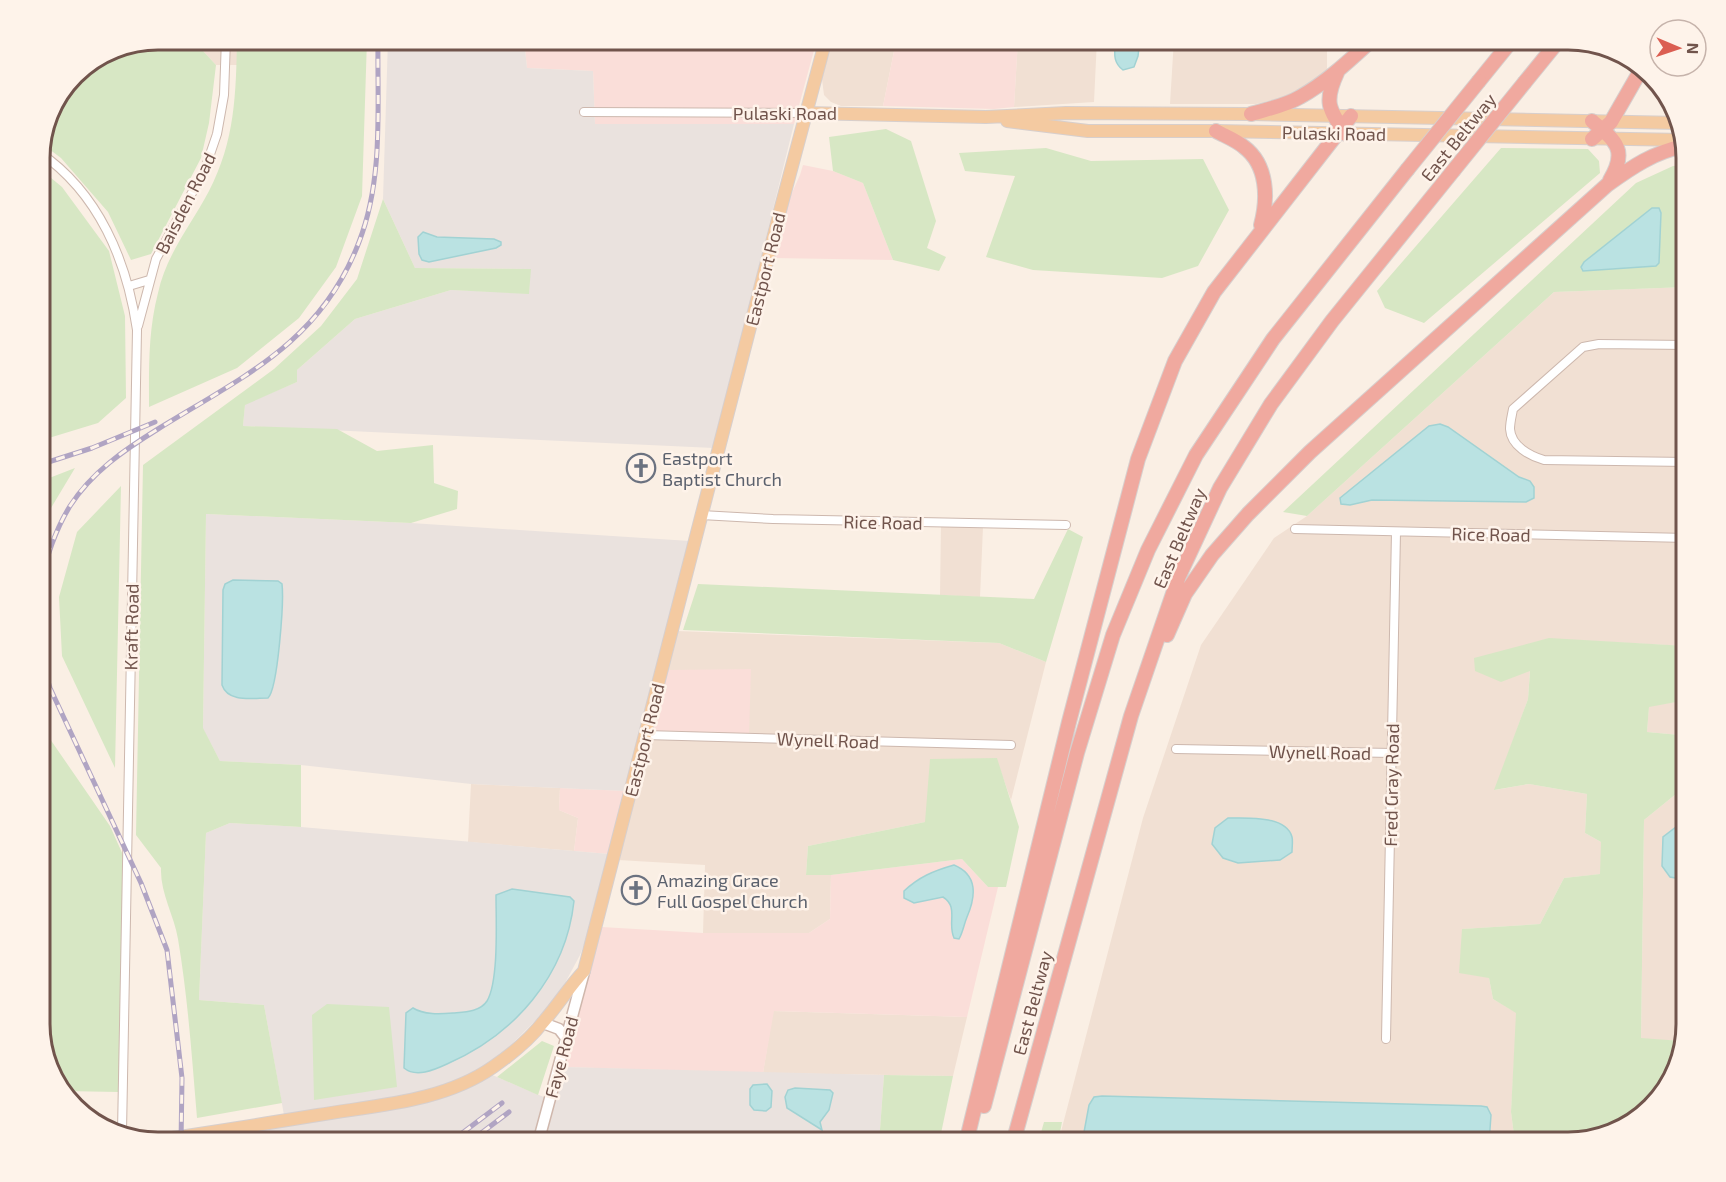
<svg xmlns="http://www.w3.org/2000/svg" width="1726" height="1182" font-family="'Exo 2',sans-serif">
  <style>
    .residential { fill: #f1e0d3 }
    .commercial { fill: #faded9 }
    .industrial { fill: #eae2de }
    .green { fill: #d7e7c4; fill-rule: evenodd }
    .water { fill: #bae2e2; stroke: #a1d2d3; stroke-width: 1.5 }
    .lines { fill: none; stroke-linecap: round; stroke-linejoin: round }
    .street-casing { stroke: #cdb8ae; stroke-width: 10 }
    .secondary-casing { stroke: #cfb7ac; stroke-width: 13 }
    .primary-casing { stroke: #d7cfcd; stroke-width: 14 }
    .highway-casing { stroke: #d7cfcd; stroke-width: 16 }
    .street { stroke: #fff; stroke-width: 8 }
    .secondary { stroke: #fff; stroke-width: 10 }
    .primary { stroke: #f4caa1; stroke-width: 12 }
    .highway { stroke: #f0a99f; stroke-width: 14 }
    .rail-casing { stroke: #b0a4c3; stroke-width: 5 }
    .rail { stroke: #fef3ea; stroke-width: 3; stroke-dasharray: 9; stroke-linecap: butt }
    .highway-bridge-casing { stroke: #d7cfcd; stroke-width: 16; stroke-linecap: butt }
    .highway-bridge { stroke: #f0a99f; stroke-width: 14 }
    .labels { text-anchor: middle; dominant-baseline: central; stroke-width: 5; stroke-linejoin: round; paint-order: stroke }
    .street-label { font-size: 18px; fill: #71544c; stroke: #fef3ea }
    .worship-label { font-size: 18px; fill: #5b616d; stroke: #fef3ea; text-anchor: start }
    .rim { fill: none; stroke: #71544c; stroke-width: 3 }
  </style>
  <rect width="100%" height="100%" fill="#faefe4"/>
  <path class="residential" d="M 192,39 L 237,39 L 237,65 L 216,65 Z
    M 832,39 L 860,39 L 894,51 L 883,106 L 841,106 L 831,102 L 824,95 L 822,79 Z
    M 1018,39 L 1097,39 L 1094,102 L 1014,107 Z
    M 1174,39 L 1327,39 L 1327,71 L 1309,86 L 1285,97 L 1256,104 L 1170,104 Z
    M 1687,287 L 1687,646 L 1549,639 L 1530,670 L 1528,699 L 1495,790 L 1529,784 L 1587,794 L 1585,833 L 1601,842 L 1601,874 L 1564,878 L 1540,924 L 1463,929 L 1489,978 L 1493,999 L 1517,1013 L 1511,1112 L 1515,1143 L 1058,1143 L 1143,818 L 1201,645 L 1274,538 L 1307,516 L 1554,292 Z
    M 941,526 L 983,527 L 980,597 L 940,595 Z
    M 677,631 L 999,643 L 1046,662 L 1011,800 L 996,758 L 925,822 L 808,846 L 806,875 L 831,875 L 830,919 L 809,933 L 703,933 L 705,865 L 618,860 Z
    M 1687,700 L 1687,1025 L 1682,1041 L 1641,1039 L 1644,820 L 1676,794 L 1680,735 L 1647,732 L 1649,706 Z
    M 471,784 L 560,788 L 559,810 L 578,818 L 574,851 L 468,842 Z
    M 773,1011 L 967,1017 L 953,1076 L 763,1073 Z"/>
  <path class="commercial" d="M 524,39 L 817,39 L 794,124 L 595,124 L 593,71 L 527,68 Z
    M 860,39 L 1018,39 L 1014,107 L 994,109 L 883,106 L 894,51 Z
    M 803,165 L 833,171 L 863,183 L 893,260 L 773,258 L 791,195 L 800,175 Z
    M 751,669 L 749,735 L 651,733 L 666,670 Z
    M 560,788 L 626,791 L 609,854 L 574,851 L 578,818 L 559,810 Z
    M 962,859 L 988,887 L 998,887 L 967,1017 L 774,1011 L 763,1073 L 564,1067 L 602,927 L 703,933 L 809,933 L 830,919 L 831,875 Z"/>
  <path class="industrial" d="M 388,39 L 524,39 L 527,68 L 593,71 L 595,124 L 794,124 L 714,448 L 243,426 L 245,404 L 297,382 L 297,370 L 355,319 L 451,290 L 529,293 L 530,269 L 415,268 L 383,199 Z
    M 206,514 L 411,523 L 690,541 L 626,791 L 471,784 L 301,765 L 220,761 L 203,729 Z
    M 230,823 L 301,827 L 609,854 L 590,929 L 580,955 L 565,983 L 545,1011 L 505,1051 L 482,1068 L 453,1083 L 422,1092 L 284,1115 L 264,1005 L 199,1000 L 206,833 Z
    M 564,1067 L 884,1075 L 879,1143 L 543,1143 Z
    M 490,1074 L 546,1098 L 534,1143 L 196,1143 L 196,1139 L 401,1106 Z"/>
  <path class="green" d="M 158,39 L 192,39 L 216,65 L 209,123 L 201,158 L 151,254 L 131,260 L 108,212 L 61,158 L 41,143 L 51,106 L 74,74 L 113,48 Z
    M 237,39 L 367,39 L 362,196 L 336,267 L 299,318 L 237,368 L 149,407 C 149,368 148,332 158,293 C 166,255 191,225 209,191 C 235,141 236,94 237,39 Z
    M 886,129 L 911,141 L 936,221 L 927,248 L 946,257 L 939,271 L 893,260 L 863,183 L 833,171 L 829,137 Z
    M 1046,148 L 1091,161 L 1203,159 L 1229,210 L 1198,266 L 1162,278 L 1033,270 L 986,257 L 1015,176 L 965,171 L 959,153 Z
    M 1501,148 L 1588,149 L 1599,161 L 1600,173 L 1424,323 L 1385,308 L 1377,291 Z
    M 1687,165 L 1687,287 L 1554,292 L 1307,516 L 1283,512 L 1636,183 L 1673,166 ZM 1652,208 L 1661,213 L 1659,263 L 1656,265 L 1583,271 L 1581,267 L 1584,262 Z
    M 39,168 L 62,187 L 109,251 L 125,316 L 126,398 L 98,423 L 39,441 Z
    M 383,199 L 415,268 L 531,269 L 529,294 L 451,290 L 355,319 L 297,370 L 297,382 L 245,405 L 243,426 L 337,429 L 377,451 L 433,445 L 434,483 L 458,491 L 457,509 L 411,523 L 206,514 L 203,728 L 220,761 L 301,765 L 301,827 L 230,823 L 206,833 L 199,1000 L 264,1005 L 282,1103 L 197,1118 C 192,1058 188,999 178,939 C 174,915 160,893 161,868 L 136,835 L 143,465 L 274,369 L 321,326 L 357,279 Z
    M 75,468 L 48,513 L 39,542 L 39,482 Z
    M 121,486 L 115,768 L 62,656 L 59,597 L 77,532 Z
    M 1068,529 L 1083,537 L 1046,662 L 999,643 L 683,630 L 698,584 L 1034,599 Z
    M 1549,638 L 1687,646 L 1687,700 L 1649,707 L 1647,732 L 1680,735 L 1676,794 L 1644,820 L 1641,1038 L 1682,1041 L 1667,1090 L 1643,1113 L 1626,1120 L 1625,1128 L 1569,1143 L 1515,1143 L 1511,1112 L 1516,1013 L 1493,999 L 1489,978 L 1459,973 L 1462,929 L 1540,924 L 1564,878 L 1600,874 L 1601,842 L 1585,833 L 1587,794 L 1529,784 L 1494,790 L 1528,699 L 1530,671 L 1501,682 L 1475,671 L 1474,658 Z
    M 39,723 L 110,826 L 123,855 L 119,1092 L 62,1091 L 55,1083 L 39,1032 Z
    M 997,758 L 1019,827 L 1006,887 L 988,887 L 962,859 L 831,875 L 806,875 L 808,846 L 925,822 L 930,759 Z
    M 327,1004 L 389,1007 L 397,1087 L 314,1100 L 312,1015 Z
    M 542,1041 L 554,1046 L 538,1095 L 497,1077 Z
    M 884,1075 L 953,1076 L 939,1143 L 879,1143 Z
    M 1044,1122 L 1062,1122 L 1058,1143 L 1038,1143 Z"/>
  <path class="water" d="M 1115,39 L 1140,39 L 1138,56 L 1134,67 L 1123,70 C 1112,62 1115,52 1115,39 Z
    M 1652,208 L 1659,208 L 1661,213 L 1659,263 L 1656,266 L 1583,271 L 1581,267 L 1584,262 Z
    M 423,232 L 437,237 L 494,239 L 501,242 L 501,245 L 496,248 L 429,262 L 422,260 L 419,254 L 418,237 Z
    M 1440,424 L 1448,427 L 1519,477 L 1530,481 L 1534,487 L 1534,498 L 1526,502 L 1372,500 L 1350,505 L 1341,504 L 1340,498 L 1429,426 Z
    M 233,580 L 278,581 L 282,584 C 284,601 278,688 268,698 C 253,698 228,703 222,685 L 223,590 L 225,584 Z
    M 1228,818 C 1246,818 1286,815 1292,837 C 1293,841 1292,847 1292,852 L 1280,860 L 1238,863 L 1223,858 L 1212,844 L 1215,828 Z
    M 1676,827 L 1687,827 L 1687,880 L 1670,877 L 1662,866 L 1663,837 Z
    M 954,865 C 978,875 976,896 967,917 C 964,924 963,932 959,939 L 954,938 C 947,923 959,907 943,897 L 914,903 L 904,898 L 904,891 C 919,877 933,871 954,865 Z
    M 512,889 L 570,897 L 574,901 C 566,976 514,1035 447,1064 C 434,1070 416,1078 404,1068 L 406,1013 L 413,1008 C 424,1015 440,1014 453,1013 C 464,1012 480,1012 487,1001 C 499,981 496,920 496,895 Z
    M 767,1084 L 772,1091 L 771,1107 L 766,1111 L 754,1110 L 750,1105 L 750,1089 L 753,1085 Z
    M 795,1088 L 830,1090 L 833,1093 L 829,1110 L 820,1122 L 822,1130 L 787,1108 L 785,1097 L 788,1090 Z
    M 1102,1096 L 1481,1106 L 1487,1107 L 1491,1115 L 1489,1143 L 1082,1143 L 1089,1105 L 1094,1097 Z"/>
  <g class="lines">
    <g class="street-casing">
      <path id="street" d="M 584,112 L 806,113
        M 39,152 C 99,193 127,261 137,330 L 122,1132
        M 129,286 L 149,280
        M 138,326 L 156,259 L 205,169 L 217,134 L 224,95 L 226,39
        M 1687,345 L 1599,344 L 1583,347 L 1513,409 C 1512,415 1510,422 1510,429 C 1511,446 1530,456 1544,460 L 1687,462
        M 701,515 L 773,519 L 1066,525
        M 1295,529 L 1687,538
        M 645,735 L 1011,745
        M 1176,749 L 1392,753
        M 1386,1039 L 1396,532"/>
    </g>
    <g class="secondary-casing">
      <path id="secondary" d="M 543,1023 L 559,1029 L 566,1038
        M 538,1143 L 584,972"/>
    </g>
    <g class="primary-casing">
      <path id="primary" d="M 806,113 L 986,117 L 1066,113 L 1251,114 L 1679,123
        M 1007,121 L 1088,131 L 1216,131 L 1683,140
        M 151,1141 C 207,1133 263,1124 318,1115 C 377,1105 443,1102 493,1067 C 512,1054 530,1039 544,1021 C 558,1005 569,987 584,971 L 781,207 L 826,39"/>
    </g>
    <g class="highway-casing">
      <path id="highway" d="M 1337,73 C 1324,101 1328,109 1346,134
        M 1479,81 L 1513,39
        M 1525,82 L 1560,39
        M 1251,114 C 1267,109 1285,106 1300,97 C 1327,82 1350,60 1373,39
        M 1592,121 C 1616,141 1628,150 1610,180
        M 1216,131 C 1225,136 1236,140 1244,147 C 1268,165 1268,199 1261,225
        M 1592,139 L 1611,122 L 1642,68
        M 1167,635 L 1185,594 L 1212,555 L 1248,514 L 1310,452 L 1607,185 C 1632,167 1654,152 1684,146
        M 984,1106 L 1077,753 L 1113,635 L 1148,550 L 1196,455 L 1273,339 L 1407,170
        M 966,1143 L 1069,722 L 1138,459 L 1175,361 L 1214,292 L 1351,116
        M 1013,1143 L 1131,716 L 1179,576 L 1220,488 L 1271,404 L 1332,321 L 1453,171"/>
    </g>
    <use href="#street" class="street"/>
    <use href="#secondary" class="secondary"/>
    <use href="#primary" class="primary"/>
    <use href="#highway" class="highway"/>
    <g class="rail-casing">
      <path id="rail" d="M 39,465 L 92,448 L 155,422
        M 39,591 C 45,561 54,532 70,506 C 92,472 124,450 158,429 C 244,376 321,342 359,242 C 384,178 377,105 378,39
        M 39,636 L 43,665 L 50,688 L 141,883 L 167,950 L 182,1078 L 181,1143
        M 449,1143 L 502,1103
        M 468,1143 L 509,1112"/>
    </g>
    <use href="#rail" class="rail"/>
    <g class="highway-bridge-casing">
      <path id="highway-bridge" d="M 1407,170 L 1479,81
        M 1453,171 L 1525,82"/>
    </g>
    <use href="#highway-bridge" class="highway-bridge"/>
  </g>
  <defs>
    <g id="church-ring" transform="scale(1.5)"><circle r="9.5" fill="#fef3ea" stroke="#6b7280" stroke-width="1.5"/><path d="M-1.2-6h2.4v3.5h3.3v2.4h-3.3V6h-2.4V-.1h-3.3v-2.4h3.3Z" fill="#6b7280"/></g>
  </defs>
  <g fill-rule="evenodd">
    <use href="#church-ring" x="641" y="468"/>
    <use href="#church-ring" x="636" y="890"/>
  </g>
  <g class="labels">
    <g class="street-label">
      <text x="785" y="113">Pulaski Road</text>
      <text transform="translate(1334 133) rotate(1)">Pulaski Road</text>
      <text transform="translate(1458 137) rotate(-51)">East Beltway</text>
      <text transform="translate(185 203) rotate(-63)">Baisden Road</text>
      <text transform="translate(765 269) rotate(-76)">Eastport Road</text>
      <text transform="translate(883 522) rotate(1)">Rice Road</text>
      <text transform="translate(1491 534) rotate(1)">Rice Road</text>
      <text transform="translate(1179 538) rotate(-67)">East Beltway</text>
      <text transform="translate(131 627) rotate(-89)">Kraft Road</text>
      <text transform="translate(644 740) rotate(-76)">Eastport Road</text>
      <text transform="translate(828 740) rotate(2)">Wynell Road</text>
      <text transform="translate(1320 752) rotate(1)">Wynell Road</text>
      <text transform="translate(1391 785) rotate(-89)">Fred Gray Road</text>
      <text transform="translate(1032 1003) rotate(-75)">East Beltway</text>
      <text transform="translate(561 1057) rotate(-75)">Faye Road</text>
    </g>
    <g class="worship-label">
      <text x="662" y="458">Eastport<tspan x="662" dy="21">Baptist Church</tspan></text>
      <text x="657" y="880">Amazing Grace<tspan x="657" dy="21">Full Gospel Church</tspan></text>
    </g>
  </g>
  <path d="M0 0H1726V1182H0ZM158 50H1568A108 108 0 0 1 1676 158V1024A108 108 0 0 1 1568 1132H158A108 108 0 0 1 50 1024V158A108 108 0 0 1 158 50Z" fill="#fef3ea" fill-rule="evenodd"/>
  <path class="rim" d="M158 50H1568A108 108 0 0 1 1676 158V1024A108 108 0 0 1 1568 1132H158A108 108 0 0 1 50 1024V158A108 108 0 0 1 158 50Z"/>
  <g transform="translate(1678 48) rotate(92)"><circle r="28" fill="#fef3ea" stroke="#c6b3ab" stroke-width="1.5"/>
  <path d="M0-4.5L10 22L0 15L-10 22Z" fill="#db5e52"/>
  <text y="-9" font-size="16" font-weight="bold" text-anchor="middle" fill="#71544c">N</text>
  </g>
</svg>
